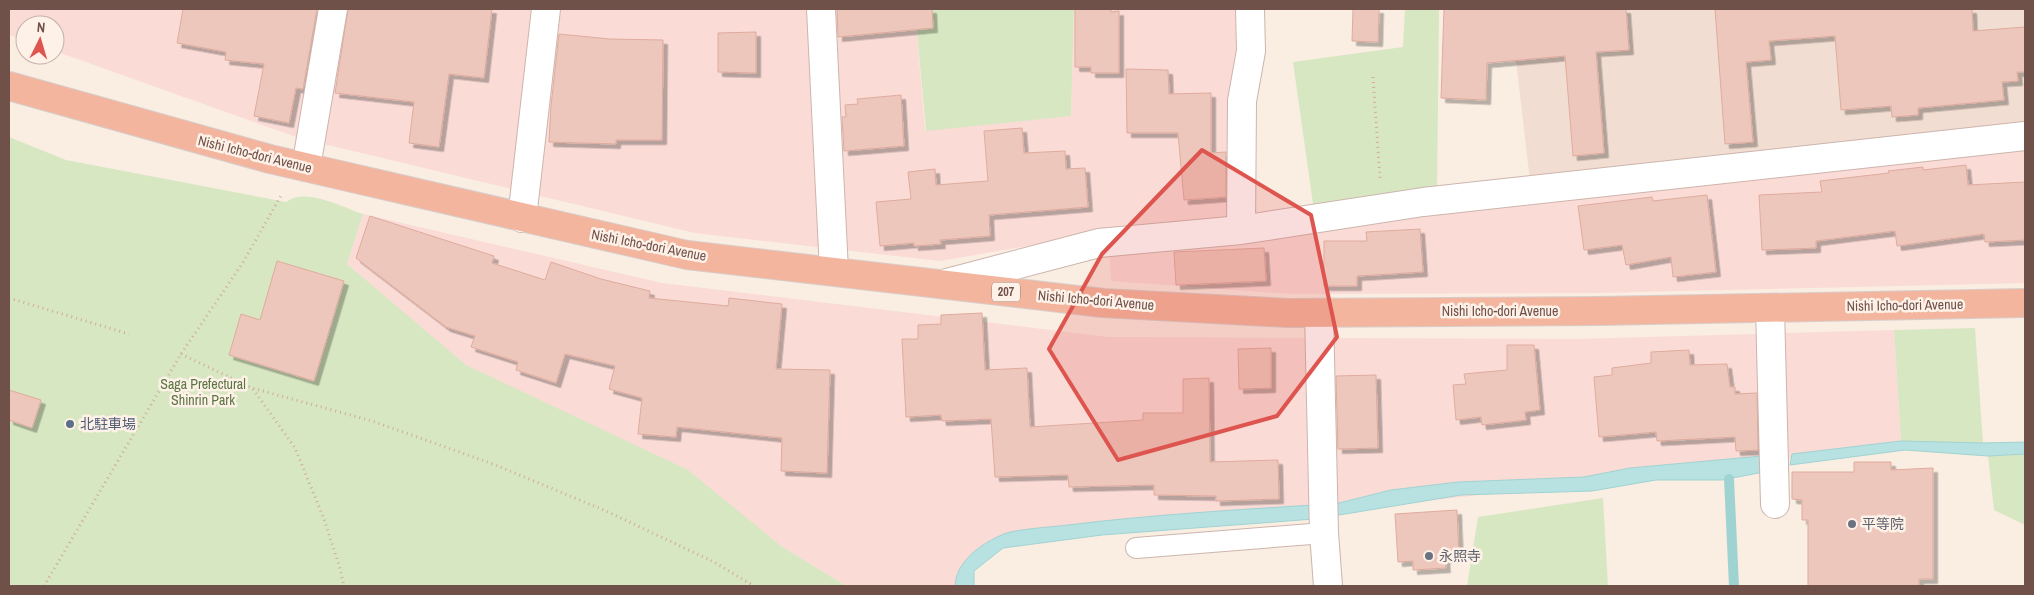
<svg xmlns="http://www.w3.org/2000/svg" width="2034" height="595" font-family="'Archivo Narrow','Noto Sans JP',sans-serif">
  <style>
    .residential { fill: #f1ddd1 }
    .commercial { fill: #fadbd6 }
    .green { fill: #d7e7c2 }
    .water { fill: #b8e2e1; stroke: #9fd3d2 }
    .lines { fill: none; stroke-linecap: round; stroke-linejoin: round }
    .stream { stroke: #9fd3d2; stroke-width: 10 }
    .building { fill: #eec7bc; stroke: #dfab9d; filter: url(#shadow) }
    .service-casing { stroke: #cdb5ad; stroke-width: 22 }
    .minor-casing { stroke: #cdb5ad; stroke-width: 30 }
    .trunk-casing { stroke: #d7cecc; stroke-width: 30 }
    .path { stroke: #d2aa9f; stroke-width: 3; stroke-dasharray: 1 4; stroke-linecap: butt }
    .service { stroke: #fff; stroke-width: 20 }
    .minor { stroke: #fff; stroke-width: 28 }
    .trunk { stroke: #f3b59d; stroke-width: 28 }
    .marked { fill: #dd554e; fill-opacity: 0.2; stroke: #dd554e; stroke-width: 4; stroke-linejoin: round }
    .service-dot { fill: #5c6f8a; stroke: #fef1e8; stroke-width: 2 }
    .worship-dot { fill: #6b7280; stroke: #fef1e8; stroke-width: 2 }
    .labels { text-anchor: middle; dominant-baseline: central; stroke-width: 5; stroke-linejoin: round; paint-order: stroke }
    .shield { fill: #fef1e8; stroke: #9b8179; stroke-width: 1 }
    .shield-label { font-size: 12px; font-weight: bold; fill: #70514a }
    .street-label { font-size: 14px; fill: #70514a; stroke: #fef1e8 }
    .park-label { font-size: 14px; fill: #5b7643; stroke: #fef1e8 }
    .service-label { font-size: 14px; fill: #4e5e75; stroke: #fef1e8; text-anchor: start }
    .worship-label { font-size: 14px; fill: #5b616d; stroke: #fef1e8; text-anchor: start }
  </style>
  <defs>
    <filter id="shadow"><feDropShadow dx="4.5" dy="4.5" stdDeviation="0" flood-color="#0004"/></filter>
  </defs>
  <rect width="100%" height="100%" fill="#faede2"/>
  <path class="residential" d="M 1510,9 L 2025,9 L 2025,126 L 1530,181 Z"/>
  <path class="commercial" d="M 9,9 L 915,9 L 925,130 L 1071,116 L 1074,9 L 1259,9 L 1247,100 L 1257,219 L 2025,126 L 2025,283 L 1595,293 L 1291,294 L 1111,281 L 1108,232 L 940,261 L 695,233 L 299,138 L 55,51 L 55,25 L 25,25 L 25,41 L 9,35 Z
    M 363,214 L 662,283 L 1108,337 L 1577,339 L 1894,330 L 1901,443 L 1722,468 L 1318,513 L 1003,537 L 966,575 L 967,586 L 846,586 L 781,546 L 461,362 L 347,264 Z"/>
  <path class="green" d="M 915,9 L 1074,9 L 1071,116 L 926,131 Z
    M 1405,9 L 1439,9 L 1437,194 L 1314,211 L 1293,62 L 1403,47 Z
    M 9,137 L 66,160 L 286,202 C 306,187 341,207 363,214 L 347,264 L 466,365 L 688,470 L 781,546 L 846,586 L 9,586 Z
    M 1975,328 L 1983,443 L 1901,441 L 1894,330 Z
    M 2025,454 L 2025,525 L 1994,510 L 1988,456 Z
    M 1603,498 L 1608,586 L 1467,586 L 1478,517 Z"/>
  <path class="water" d="M 1901,441 L 1983,443 L 2025,442 L 2025,454 L 1988,456 L 1905,450 L 1790,465 L 1792,454 Z
    M 1762,456 L 1764,472 L 1722,480 L 1656,480 L 1592,491 L 1461,495 L 1333,516 L 1331,505 L 1391,490 L 1458,482 L 1584,477 L 1630,468 Z
    M 1314,505 L 1314,519 L 1102,535 L 1003,548 L 974,571 L 974,586 L 955,586 C 956,561 982,543 1004,534 C 1016,529 1053,527 1068,525 C 1149,515 1232,510 1314,505 Z"/>
  <g class="lines">
    <path class="stream" d="M 1729,479 L 1734,586"/>
  </g>
  <path class="building" d="M 183,9 L 317,9 L 303,89 L 296,88 L 289,123 L 254,116 L 264,64 L 225,60 L 226,52 L 177,43 Z
    M 348,9 L 492,9 L 484,78 L 449,74 L 439,147 L 409,143 L 414,102 L 335,93 Z
    M 837,9 L 932,9 L 933,28 L 838,37 Z
    M 1075,9 L 1111,9 L 1111,12 L 1119,11 L 1119,73 L 1091,73 L 1091,67 L 1075,67 Z
    M 1353,9 L 1379,9 L 1378,42 L 1352,41 Z
    M 1444,9 L 1626,9 L 1629,50 L 1596,52 L 1604,153 L 1573,156 L 1565,56 L 1487,63 L 1486,100 L 1441,98 Z
    M 1715,9 L 1972,9 L 1973,31 L 2025,27 L 2025,72 L 2017,72 L 2018,81 L 2002,82 L 2004,100 L 1918,108 L 1918,115 L 1892,117 L 1891,106 L 1841,110 L 1835,36 L 1769,41 L 1771,60 L 1746,62 L 1753,142 L 1725,144 Z
    M 756,32 L 756,73 L 718,72 L 718,33 Z
    M 559,34 L 610,39 L 663,40 L 662,140 L 616,140 L 616,144 L 549,142 L 551,106 Z
    M 1126,69 L 1168,70 L 1169,94 L 1211,93 L 1211,153 L 1226,152 L 1226,197 L 1184,200 L 1178,133 L 1127,133 Z
    M 901,95 L 904,146 L 844,151 L 842,117 L 846,117 L 845,105 L 858,104 L 857,99 Z
    M 1022,128 L 1024,153 L 1065,151 L 1066,169 L 1085,168 L 1088,207 L 989,215 L 990,236 L 940,240 L 941,244 L 914,246 L 914,243 L 880,246 L 876,202 L 911,199 L 908,172 L 935,169 L 936,185 L 988,181 L 984,131 Z
    M 1966,165 L 1968,185 L 2025,182 L 2025,240 L 1985,242 L 1984,234 L 1897,246 L 1895,231 L 1816,241 L 1816,248 L 1762,250 L 1759,195 L 1822,192 L 1820,181 L 1889,173 L 1888,171 L 1923,167 L 1923,170 Z
    M 1707,195 L 1716,272 L 1673,277 L 1671,257 L 1626,265 L 1622,245 L 1584,250 L 1578,206 L 1652,197 L 1653,201 Z
    M 370,216 L 494,256 L 492,263 L 545,280 L 551,262 L 601,279 L 650,291 L 649,298 L 728,306 L 729,298 L 782,304 L 776,369 L 830,370 L 827,473 L 781,471 L 782,438 L 677,427 L 676,437 L 638,434 L 642,398 L 609,389 L 615,366 L 565,354 L 556,383 L 516,370 L 518,362 L 471,347 L 475,336 L 446,327 L 356,258 Z
    M 1420,229 L 1423,272 L 1357,276 L 1357,286 L 1324,286 L 1324,241 L 1367,241 L 1366,232 Z
    M 1264,248 L 1266,281 L 1176,285 L 1174,252 Z
    M 277,261 L 344,281 L 314,381 L 229,355 L 241,314 L 260,320 Z
    M 982,313 L 985,370 L 1027,368 L 1030,427 L 1143,420 L 1143,413 L 1183,413 L 1183,379 L 1209,378 L 1210,462 L 1278,460 L 1279,499 L 1216,501 L 1216,496 L 1154,495 L 1154,485 L 1069,487 L 1068,475 L 995,477 L 991,419 L 942,421 L 941,415 L 906,417 L 902,339 L 918,339 L 918,325 L 941,324 L 941,315 Z
    M 1507,345 L 1534,345 L 1540,410 L 1525,412 L 1526,420 L 1482,425 L 1481,417 L 1456,420 L 1453,385 L 1466,384 L 1464,374 L 1507,370 Z
    M 1271,348 L 1271,388 L 1239,389 L 1238,349 Z
    M 1689,350 L 1690,365 L 1727,364 L 1730,387 L 1735,387 L 1735,394 L 1757,393 L 1758,450 L 1736,451 L 1735,437 L 1657,441 L 1656,432 L 1599,437 L 1594,377 L 1612,375 L 1612,368 L 1651,363 L 1651,352 Z
    M 1376,375 L 1378,448 L 1338,449 L 1336,376 Z
    M 9,390 L 41,400 L 32,428 L 9,420 Z
    M 1854,462 L 1891,462 L 1891,470 L 1933,468 L 1933,579 L 1919,579 L 1919,586 L 1808,586 L 1808,520 L 1802,520 L 1802,500 L 1792,499 L 1792,472 L 1854,472 Z
    M 1457,510 L 1459,558 L 1445,559 L 1446,568 L 1413,570 L 1413,561 L 1398,562 L 1395,514 Z"/>
  <g class="lines">
    <g class="service-casing">
      <path id="service" d="M 1136,548 L 1324,533"/>
    </g>
    <g class="minor-casing">
      <path id="minor" d="M 821,9 L 834,271
        M 306,167 L 333,9
        M 522,218 L 546,9
        M 1241,230 L 1242,101 L 1251,51 L 1250,9
        M 943,284 L 1099,243 L 1241,230 L 1423,202 L 2025,136
        M 1770,308 L 1775,504
        M 1319,313 L 1324,533 L 1328,586"/>
    </g>
    <g class="trunk-casing">
      <path id="trunk" d="M 9,86 L 270,159 L 687,255 L 1103,303 L 1288,313 L 1599,311 L 2025,303"/>
    </g>
    <path class="path" d="M 1373,77 L 1380,178
      M 9,298 L 129,334
      M 181,354 L 252,388 L 372,421 L 493,464 L 606,511 L 714,562 L 754,586
      M 253,389 L 295,448 L 324,519 L 339,565 L 344,586
      M 44,586 L 181,354 L 242,264 L 282,194"/>
    <use href="#service" class="service"/>
    <use href="#minor" class="minor"/>
    <use href="#trunk" class="trunk"/>
  </g>
  <path class="marked" d="M 1202,150 L 1311,215 L 1337,337 L 1277,416 L 1118,460 L 1049,349 L 1102,254 Z"/>
  <circle class="service-dot" cx="70" cy="424" r="5"/>
  <g class="worship-dot">
    <circle cx="1852" cy="524" r="5"/>
    <circle cx="1429" cy="556" r="5"/>
  </g>
  <g class="labels">
    <rect class="shield" x="992" y="282.5" width="28" height="19" rx="4"/>
    <g class="shield-label">
      <text x="1006" y="292">207</text>
    </g>
    <g class="street-label">
      <text transform="translate(255 154) rotate(14)">Nishi Icho-dori Avenue</text>
      <text transform="translate(649 245) rotate(11)">Nishi Icho-dori Avenue</text>
      <text transform="translate(1096 300) rotate(5)">Nishi Icho-dori Avenue</text>
      <text transform="translate(1905 305) rotate(-1)">Nishi Icho-dori Avenue</text>
      <text x="1500" y="311">Nishi Icho-dori Avenue</text>
    </g>
    <g class="park-label">
      <text x="203" y="384">Saga Prefectural<tspan x="203" dy="16">Shinrin Park</tspan></text>
    </g>
    <g class="service-label">
      <text x="80" y="424">北駐車場</text>
    </g>
    <g class="worship-label">
      <text x="1862" y="524">平等院</text>
      <text x="1439" y="556">永照寺</text>
    </g>
  </g>
  <rect width="2034" height="595" fill="none" stroke="#70514a" stroke-width="20"/>
  <g transform="translate(40 40) rotate(5)"><circle r="24" fill="#fef1e8" stroke="#c5b1a9"/>
  <path d="M0-4L9 19L0 12L-9 19Z" fill="#dd554e"/>
  <text y="-8" font-size="14" font-weight="bold" text-anchor="middle" fill="#70514a">N</text>
  </g>
</svg>
